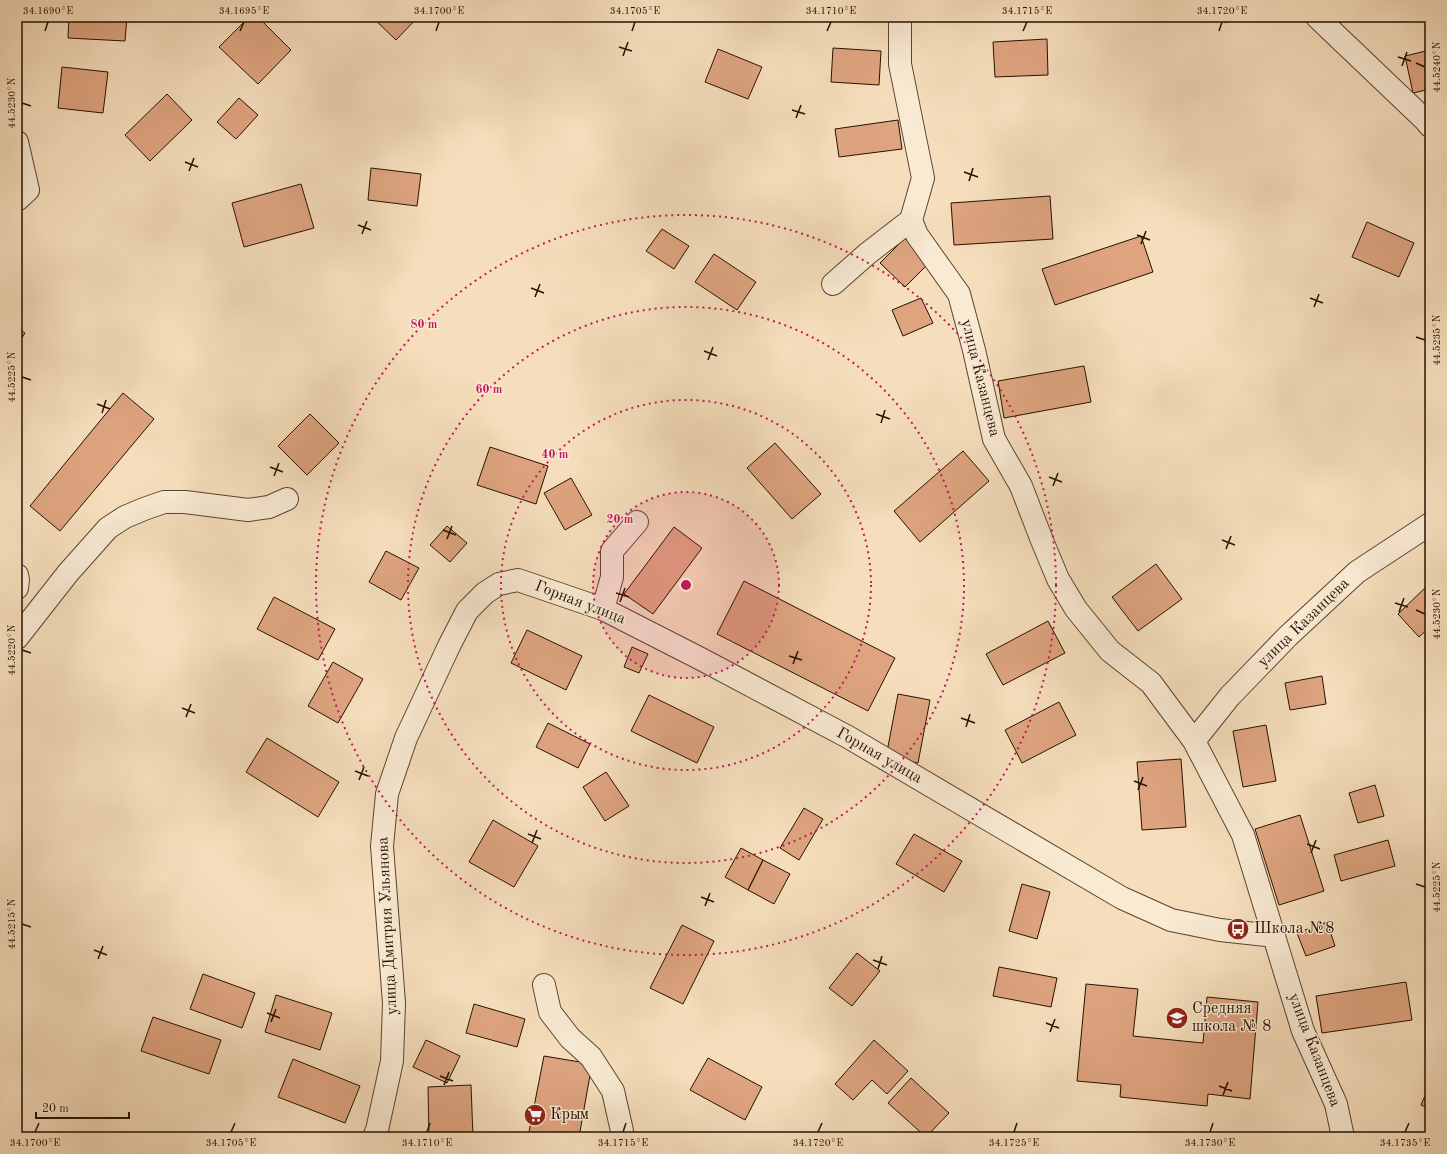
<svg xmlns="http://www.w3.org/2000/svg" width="1447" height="1154" font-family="'Old Standard TT',serif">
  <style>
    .building { fill: #dea480; stroke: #261100 }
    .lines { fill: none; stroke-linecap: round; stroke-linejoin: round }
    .minor-casing { stroke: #5a442f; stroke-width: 24 }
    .minor { stroke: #f9ead3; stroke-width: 22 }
    .ticks { fill: none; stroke: #261100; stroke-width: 1.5 }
    .ring { fill: none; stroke: #c2185b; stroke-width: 2; stroke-dasharray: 2 4 }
    .labels { text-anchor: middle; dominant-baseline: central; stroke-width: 3; stroke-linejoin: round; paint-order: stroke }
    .street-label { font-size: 16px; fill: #261100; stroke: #f9ead3 }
    .poi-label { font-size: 16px; fill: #261100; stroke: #f9ead3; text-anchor: start }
    .centre { fill: #c2185b; stroke: #f9ead3; stroke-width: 2 }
    .ring-label { font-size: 12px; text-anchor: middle; font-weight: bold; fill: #c2185b; stroke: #f9ead3; stroke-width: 3; stroke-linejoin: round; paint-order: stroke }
    .neatline { fill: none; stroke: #261100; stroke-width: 1.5 }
    .ticks-label { font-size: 10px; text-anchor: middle; fill: #261100 }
  </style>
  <rect width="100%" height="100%" fill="#f6debc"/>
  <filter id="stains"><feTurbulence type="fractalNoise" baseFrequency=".005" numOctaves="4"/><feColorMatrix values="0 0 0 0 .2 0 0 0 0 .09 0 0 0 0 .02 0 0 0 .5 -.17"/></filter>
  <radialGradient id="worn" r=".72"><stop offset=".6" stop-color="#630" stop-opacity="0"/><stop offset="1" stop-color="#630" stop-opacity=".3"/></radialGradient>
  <path class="building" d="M 69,17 L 127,17 L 125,41 L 68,38 Z
    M 249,17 L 258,17 L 291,50 L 258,84 L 219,47 Z
    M 372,17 L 418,17 L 396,40 Z
    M 1219,17 L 1231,17 L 1226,23 Z
    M 1047,39 L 1048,75 L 995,77 L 993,42 Z
    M 833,48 L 881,51 L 879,85 L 831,82 Z
    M 718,49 L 762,67 L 748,99 L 705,82 Z
    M 1430,50 L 1430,89 L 1413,93 L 1405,56 Z
    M 62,67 L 108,72 L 103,113 L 58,108 Z
    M 167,94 L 192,120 L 150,161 L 125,135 Z
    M 239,98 L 258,115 L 236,139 L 217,122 Z
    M 898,120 L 902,149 L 839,157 L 835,129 Z
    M 371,168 L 421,174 L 417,206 L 368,200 Z
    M 301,184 L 314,228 L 244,247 L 232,203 Z
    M 1050,196 L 1053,239 L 954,245 L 951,203 Z
    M 1367,222 L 1414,243 L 1399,277 L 1352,257 Z
    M 662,229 L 689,246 L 674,269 L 646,251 Z
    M 1141,236 L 1153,272 L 1055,305 L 1042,269 Z
    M 905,238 L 929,263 L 905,287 L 880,263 Z
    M 714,254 L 756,282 L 737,310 L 695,282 Z
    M 921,298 L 933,323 L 903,336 L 892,310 Z
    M 17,328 L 25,333 L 17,346 Z
    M 1084,366 L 1091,402 L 1004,418 L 998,381 Z
    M 123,393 L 154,419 L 60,531 L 30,506 Z
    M 310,414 L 339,443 L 307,475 L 278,446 Z
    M 775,443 L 821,494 L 792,519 L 747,468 Z
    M 490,447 L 548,466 L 536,504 L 477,485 Z
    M 963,451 L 989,481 L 920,542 L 894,511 Z
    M 571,478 L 592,515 L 565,530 L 544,493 Z
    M 447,526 L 467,543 L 450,562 L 430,545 Z
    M 674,527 L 702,548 L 653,614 L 624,594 Z
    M 386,551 L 419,568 L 401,600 L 369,582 Z
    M 1156,564 L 1182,599 L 1138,631 L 1112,597 Z
    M 744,581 L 895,658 L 868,711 L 717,634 Z
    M 1430,583 L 1430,627 L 1419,637 L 1398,614 Z
    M 274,597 L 335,629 L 318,660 L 257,629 Z
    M 1048,621 L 1065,653 L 1003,685 L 986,654 Z
    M 527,630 L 582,656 L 566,690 L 511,663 Z
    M 632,647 L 648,654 L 639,673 L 624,667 Z
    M 333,662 L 363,679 L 338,723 L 308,706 Z
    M 1322,676 L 1326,704 L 1290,710 L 1285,683 Z
    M 898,694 L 930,700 L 918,763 L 886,757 Z
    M 649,695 L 714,727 L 697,763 L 631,731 Z
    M 1059,702 L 1076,735 L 1022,763 L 1005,730 Z
    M 548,723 L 590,744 L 578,768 L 536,747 Z
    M 1266,725 L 1276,781 L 1243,787 L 1233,731 Z
    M 267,738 L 339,782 L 318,817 L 246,772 Z
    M 1181,759 L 1186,827 L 1142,830 L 1137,762 Z
    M 606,772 L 629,806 L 605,821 L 583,787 Z
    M 1375,785 L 1384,816 L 1358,823 L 1349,793 Z
    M 804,808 L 823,819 L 799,860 L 780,848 Z
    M 1300,815 L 1324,891 L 1279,905 L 1255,829 Z
    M 493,820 L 538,846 L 514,887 L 469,862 Z
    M 914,834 L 962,861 L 944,892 L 896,864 Z
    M 1388,840 L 1395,866 L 1341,881 L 1334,855 Z
    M 741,848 L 763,860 L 748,890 L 725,877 Z
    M 763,860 L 790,874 L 774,904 L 748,890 Z
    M 1022,884 L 1050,892 L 1037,939 L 1009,931 Z
    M 1327,922 L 1335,946 L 1306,956 L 1297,933 Z
    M 682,925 L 714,941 L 683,1004 L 650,988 Z
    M 857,953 L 880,971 L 852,1006 L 829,988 Z
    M 999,967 L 1057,978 L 1051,1007 L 993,996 Z
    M 203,974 L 255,993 L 242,1028 L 190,1009 Z
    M 1406,982 L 1412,1020 L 1322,1033 L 1316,996 Z
    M 1086,984 L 1138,989 L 1133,1036 L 1203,1043 L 1207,997 L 1258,1002 L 1250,1099 L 1208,1094 L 1207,1106 L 1120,1097 L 1121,1085 L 1077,1081 Z
    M 276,995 L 332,1013 L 320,1050 L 265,1032 Z
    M 474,1004 L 525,1019 L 517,1047 L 466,1033 Z
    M 153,1017 L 221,1040 L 209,1074 L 141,1051 Z
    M 426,1040 L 460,1056 L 447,1083 L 413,1067 Z
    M 874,1040 L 908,1071 L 887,1094 L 872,1080 L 853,1100 L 835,1084 Z
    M 544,1056 L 592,1064 L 579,1137 L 528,1137 Z
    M 708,1058 L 762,1087 L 745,1120 L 690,1090 Z
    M 293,1059 L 360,1086 L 345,1123 L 278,1097 Z
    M 911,1078 L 949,1113 L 926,1137 L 888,1103 Z
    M 1430,1084 L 1430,1109 L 1421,1105 Z
    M 471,1085 L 473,1137 L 429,1137 L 428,1087 Z"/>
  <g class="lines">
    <g class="minor-casing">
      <path id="minor" d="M 900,17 L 900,64 L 923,178 L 911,220 L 917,235 L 959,294 L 974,350 L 994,439 L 1021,486 L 1041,538 L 1058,579 L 1076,609 L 1110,651 L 1151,683 L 1194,741 L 1243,835 L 1303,1031 L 1336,1104 L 1343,1137
        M 1317,17 L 1425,120 L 1430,126
        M 17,142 L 28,190 L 17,200
        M 833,284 L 867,254 L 911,220
        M 17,575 L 18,580 L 17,588
        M 603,609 L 612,577 L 612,551 L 637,522
        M 17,638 L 68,573 L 108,528 L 125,517 L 144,509 L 164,502 L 185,502 L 248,510 L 269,507 L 287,499
        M 1194,741 L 1230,696 L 1288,636 L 1357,572 L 1430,524
        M 544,985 L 550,1012 L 570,1038 L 591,1057 L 613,1091 L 622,1131 L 622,1137
        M 374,1137 L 377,1130 L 392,1061 L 394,1003 L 382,846 L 387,794 L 406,738 L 449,646 L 467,611 L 485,593 L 499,584 L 518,580 L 603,609 L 701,659 L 848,737 L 1122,898 L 1171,920 L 1220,930 L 1274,936"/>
    </g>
    <use href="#minor" class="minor"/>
  </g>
  <path class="ticks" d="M 45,31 L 48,22M 240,31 L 244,22M 436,31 L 439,22M 632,31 L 635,22M 827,31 L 831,22M 1023,31 L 1027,22M 1219,31 L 1222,22M 619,47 L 632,51M 623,56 L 628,42M 1398,57 L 1411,61M 1416,63 L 1425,67M 1402,66 L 1407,52M 22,103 L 31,106M 792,110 L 805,114M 796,118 L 801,105M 185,162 L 198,167M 189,171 L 194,158M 964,172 L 978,177M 969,181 L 973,168M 358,225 L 371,230M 362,234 L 367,221M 1137,235 L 1150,240M 1141,244 L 1146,231M 531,288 L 544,293M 535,297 L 540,284M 1310,298 L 1323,303M 1314,307 L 1319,294M 1416,337 L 1425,340M 704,351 L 717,356M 708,360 L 713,347M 22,377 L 31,380M 97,404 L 110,409M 102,413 L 106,400M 876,414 L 890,419M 881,423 L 885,410M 270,467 L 283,472M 274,476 L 279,463M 1049,477 L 1062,482M 1053,486 L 1058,473M 443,530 L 456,535M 447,539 L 452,526M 1222,540 L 1235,545M 1226,549 L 1231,536M 616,593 L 629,597M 620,602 L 625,588M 1395,603 L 1408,607M 1416,610 L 1425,614M 1399,612 L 1404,598M 22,650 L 31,653M 789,656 L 802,660M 793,664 L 798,651M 182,708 L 195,713M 186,717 L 191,704M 961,718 L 975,723M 966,727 L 970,714M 355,771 L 368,776M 359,780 L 364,767M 1134,781 L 1147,786M 1138,790 L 1143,777M 528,834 L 541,839M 532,843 L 537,830M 1307,844 L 1320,849M 1311,853 L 1316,840M 1416,884 L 1425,887M 701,897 L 714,902M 705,906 L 710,893M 22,924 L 31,927M 94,950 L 107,955M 98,959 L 103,946M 873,960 L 887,965M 878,969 L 882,956M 267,1013 L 280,1018M 271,1022 L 276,1009M 1046,1023 L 1059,1028M 1050,1032 L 1055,1019M 440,1076 L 453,1081M 444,1085 L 449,1072M 1219,1086 L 1232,1091M 1223,1095 L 1228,1082M 35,1132 L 39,1123M 231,1132 L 235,1123M 427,1132 L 430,1123M 623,1132 L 626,1123M 818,1132 L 822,1123M 1014,1132 L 1017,1123M 1210,1132 L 1213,1123M 1405,1132 L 1409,1123"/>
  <circle cx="686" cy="585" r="93" fill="#c2185b" fill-opacity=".12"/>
  <g class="ring">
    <circle cx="686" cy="585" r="93"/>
    <circle cx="686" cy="585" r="185"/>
    <circle cx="686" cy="585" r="278"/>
    <circle cx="686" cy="585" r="370"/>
  </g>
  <defs>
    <g id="bus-disc" transform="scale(1.15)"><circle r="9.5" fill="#8f2418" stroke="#f9ead3"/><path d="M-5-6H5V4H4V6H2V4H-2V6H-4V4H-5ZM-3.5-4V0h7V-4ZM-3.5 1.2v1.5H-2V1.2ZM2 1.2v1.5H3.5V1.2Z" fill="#fff"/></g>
    <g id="school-disc" transform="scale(1.15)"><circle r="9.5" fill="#8f2418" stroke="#f9ead3"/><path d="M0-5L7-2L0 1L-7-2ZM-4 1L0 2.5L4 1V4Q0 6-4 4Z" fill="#fff"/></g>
    <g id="supermarket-disc" transform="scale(1.15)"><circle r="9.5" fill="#8f2418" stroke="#f9ead3"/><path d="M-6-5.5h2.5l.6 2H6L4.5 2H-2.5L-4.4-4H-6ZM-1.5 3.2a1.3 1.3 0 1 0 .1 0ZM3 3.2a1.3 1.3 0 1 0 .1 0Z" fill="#fff"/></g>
  </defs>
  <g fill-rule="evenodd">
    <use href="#bus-disc" x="1238" y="929"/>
    <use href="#school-disc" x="1177" y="1018"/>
    <use href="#supermarket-disc" x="535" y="1115"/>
  </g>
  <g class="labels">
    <g class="street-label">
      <text transform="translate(980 378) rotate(76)">улица Казанцева</text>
      <text transform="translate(580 603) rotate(21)">Горная улица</text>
      <text transform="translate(1304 623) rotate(-44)">улица Казанцева</text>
      <text transform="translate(879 756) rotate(30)">Горная улица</text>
      <text transform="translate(388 926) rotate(-93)">улица Дмитрия Ульянова</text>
      <text transform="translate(1314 1050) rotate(69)">улица Казанцева</text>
    </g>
    <g class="poi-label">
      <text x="1254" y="929">Школа №8</text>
      <text x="1192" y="1009">Средняя<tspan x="1192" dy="18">школа № 8</tspan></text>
      <text x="550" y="1115">Крым</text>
    </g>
  </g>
  <circle cx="686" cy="585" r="6" class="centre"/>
  <g class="ring-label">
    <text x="424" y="328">80 m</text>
    <text x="489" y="393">60 m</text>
    <text x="555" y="458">40 m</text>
    <text x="620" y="523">20 m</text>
  </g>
  <rect width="1447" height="1154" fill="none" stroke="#f6debc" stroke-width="44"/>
  <path d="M36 1112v6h93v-6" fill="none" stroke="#261100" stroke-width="2"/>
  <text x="42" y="1112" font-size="12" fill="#261100" stroke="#f9ead3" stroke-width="3" paint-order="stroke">20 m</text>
  <rect x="22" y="22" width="1403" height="1110" class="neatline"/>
  <g class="ticks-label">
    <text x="48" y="14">34.1690°E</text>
    <text x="244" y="14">34.1695°E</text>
    <text x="439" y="14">34.1700°E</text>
    <text x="635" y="14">34.1705°E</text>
    <text x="831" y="14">34.1710°E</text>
    <text x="1027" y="14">34.1715°E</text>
    <text x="1222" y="14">34.1720°E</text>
    <text transform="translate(1436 67) rotate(-90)" y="4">44.5240°N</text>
    <text transform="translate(11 103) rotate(-90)" y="4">44.5230°N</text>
    <text transform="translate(1436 340) rotate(-90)" y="4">44.5235°N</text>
    <text transform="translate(11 377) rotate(-90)" y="4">44.5225°N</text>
    <text transform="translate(1436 614) rotate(-90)" y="4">44.5230°N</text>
    <text transform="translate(11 650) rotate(-90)" y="4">44.5220°N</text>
    <text transform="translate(1436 887) rotate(-90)" y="4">44.5225°N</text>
    <text transform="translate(11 924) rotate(-90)" y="4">44.5215°N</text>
    <text x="35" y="1146">34.1700°E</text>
    <text x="231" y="1146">34.1705°E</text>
    <text x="427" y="1146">34.1710°E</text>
    <text x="623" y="1146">34.1715°E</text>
    <text x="818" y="1146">34.1720°E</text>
    <text x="1014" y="1146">34.1725°E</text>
    <text x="1210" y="1146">34.1730°E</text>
    <text x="1405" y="1146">34.1735°E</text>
  </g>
  <rect width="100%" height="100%" filter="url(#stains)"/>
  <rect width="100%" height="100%" fill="url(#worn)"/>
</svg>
